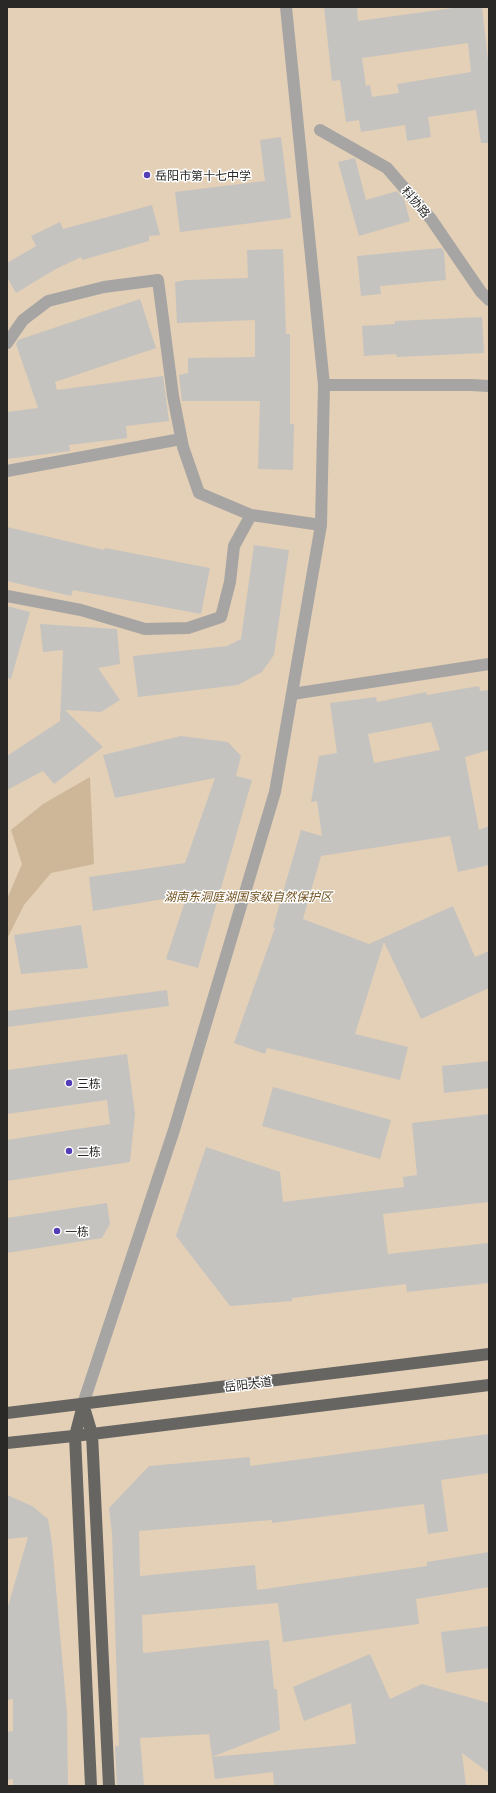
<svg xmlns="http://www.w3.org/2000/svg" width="496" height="1793" font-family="'PT Serif','Noto Sans SC',serif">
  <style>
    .green { fill: #e3d0b6 }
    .forest { fill: #ceb798 }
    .building { fill: #c5c3c0; fill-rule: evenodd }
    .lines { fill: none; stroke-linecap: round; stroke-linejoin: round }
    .minor { stroke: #a6a5a4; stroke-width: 12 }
    .major { stroke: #666562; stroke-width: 12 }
    .poi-dot { fill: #533eb6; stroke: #fff; stroke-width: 1.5 }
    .labels { text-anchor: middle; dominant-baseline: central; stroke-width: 3; stroke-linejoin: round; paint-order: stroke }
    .poi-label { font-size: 12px; fill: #292827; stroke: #fff; text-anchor: start }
    .street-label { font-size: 12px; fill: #292827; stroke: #fff }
    .park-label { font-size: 12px; font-style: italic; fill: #72511e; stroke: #fff }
  </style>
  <rect width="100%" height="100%" fill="#f6f3f0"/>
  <path class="green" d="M 7,7 L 489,7 L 489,1786 L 7,1786 Z"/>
  <path class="forest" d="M 90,777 L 94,864 L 51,873 L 24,905 L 7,939 L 7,899 L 22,864 L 11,830 L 43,804 Z"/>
  <path class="building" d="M 324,7 L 357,7 L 358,21 L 460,7 L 482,7 L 489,69 L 489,143 L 481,143 L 476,110 L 428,117 L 431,137 L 407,141 L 405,125 L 361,132 L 359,120 L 346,122 L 340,80 L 332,81 ZM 468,43 L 471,72 L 397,84 L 399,93 L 372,97 L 370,85 L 366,86 L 362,58 Z
    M 281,137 L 291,218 L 180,232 L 175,192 L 265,181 L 260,140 Z
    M 355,158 L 366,200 L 397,191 L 404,199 L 410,221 L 359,236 L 338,162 Z
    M 152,205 L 160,235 L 149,236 L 149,241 L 82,260 L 81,257 L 54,270 L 16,293 L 7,277 L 7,263 L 36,246 L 31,236 L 60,222 L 63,229 Z
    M 441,248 L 444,251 L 446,280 L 380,286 L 381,294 L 361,296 L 357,256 Z
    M 283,249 L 286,334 L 290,334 L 290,424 L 294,424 L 293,470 L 258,469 L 260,401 L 182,401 L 179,375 L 188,373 L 188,358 L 255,357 L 255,320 L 177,323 L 175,282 L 187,280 L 248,278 L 247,250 Z
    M 140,299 L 156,348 L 55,382 L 57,390 L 163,376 L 169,421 L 126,426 L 127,438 L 69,445 L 70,451 L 7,459 L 7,412 L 38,408 L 16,344 L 18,340 Z
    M 482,317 L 484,353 L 397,357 L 396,354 L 364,356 L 362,326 L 395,324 L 395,321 Z
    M 7,527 L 104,550 L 105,548 L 210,568 L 201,614 L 73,590 L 71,596 L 7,581 Z
    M 254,545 L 289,550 L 274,655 L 262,672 L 238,685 L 138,697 L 133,656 L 227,646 L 241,639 Z
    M 7,606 L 30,612 L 11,679 L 7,678 Z
    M 40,624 L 117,629 L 120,664 L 98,668 L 120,700 L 101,712 L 65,710 L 103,747 L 54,784 L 43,771 L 7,790 L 7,756 L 60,721 L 63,650 L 43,652 Z
    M 479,686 L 480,691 L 489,690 L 489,750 L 465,757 L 479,830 L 489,826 L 489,865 L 458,872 L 450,836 L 321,856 L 303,919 L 369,944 L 453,906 L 475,957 L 489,951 L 489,988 L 421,1019 L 384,942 L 355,1034 L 408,1047 L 400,1080 L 267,1048 L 265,1054 L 234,1043 L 275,928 L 273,927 L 301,830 L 322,836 L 317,801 L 311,802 L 319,756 L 337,753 L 330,703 L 376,697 L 377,702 L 426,692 L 427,695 ZM 431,722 L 440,750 L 374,763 L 368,734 Z
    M 181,736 L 228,742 L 241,756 L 236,776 L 252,780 L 198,968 L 166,959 L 187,895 L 93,911 L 89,877 L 185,863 L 215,778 L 115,798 L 103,755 Z
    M 81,925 L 88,968 L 21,974 L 14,935 Z
    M 167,990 L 169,1006 L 7,1027 L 7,1011 Z
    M 127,1054 L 135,1114 L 130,1162 L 7,1181 L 7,1140 L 110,1124 L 107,1100 L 7,1114 L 7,1070 Z
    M 489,1061 L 489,1088 L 444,1093 L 442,1066 Z
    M 273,1087 L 391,1120 L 380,1159 L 262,1126 Z
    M 489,1114 L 489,1202 L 383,1214 L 388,1254 L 489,1243 L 489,1283 L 407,1292 L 406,1284 L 292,1298 L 292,1301 L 230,1306 L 176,1236 L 206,1147 L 280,1172 L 283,1202 L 404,1187 L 403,1177 L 417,1175 L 412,1123 Z
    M 107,1203 L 110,1224 L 102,1238 L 7,1253 L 7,1218 Z
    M 489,1434 L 489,1473 L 441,1480 L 448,1531 L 428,1534 L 424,1504 L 272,1523 L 272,1520 L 139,1531 L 140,1576 L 255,1565 L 257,1590 L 427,1566 L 427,1562 L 489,1552 L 489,1587 L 416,1599 L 419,1624 L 283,1642 L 278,1603 L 142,1615 L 143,1653 L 269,1640 L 274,1689 L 277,1689 L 280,1730 L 212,1757 L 209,1734 L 140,1738 L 144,1786 L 117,1786 L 115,1746 L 119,1746 L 112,1533 L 109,1508 L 149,1466 L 250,1457 L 250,1466 Z
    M 7,1495 L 32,1506 L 48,1519 L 52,1543 L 67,1713 L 68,1786 L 13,1786 L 13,1779 L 7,1780 L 7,1732 L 13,1731 L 13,1699 L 7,1700 L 7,1610 L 28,1537 L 7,1539 Z
    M 489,1626 L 489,1668 L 446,1673 L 441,1632 Z
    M 370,1654 L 390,1699 L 422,1684 L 489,1703 L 489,1773 L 462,1753 L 466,1786 L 274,1786 L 273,1772 L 215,1779 L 212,1757 L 356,1744 L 351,1703 L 304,1721 L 293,1687 Z"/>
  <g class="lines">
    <path class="minor" d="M 320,130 L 387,168 L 431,219 L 481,292 L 489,300
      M 7,343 L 23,320 L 48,301 L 104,287 L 158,280 L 173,396 L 183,447 L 199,493 L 251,515 L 321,525
      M 324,385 L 471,385 L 489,386
      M 7,471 L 181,439
      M 7,596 L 81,610 L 145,629 L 188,628 L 221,617 L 230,582 L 234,546 L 251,515
      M 292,694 L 489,664
      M 83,1404 L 174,1130 L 275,792 L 321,525 L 324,385 L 286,7"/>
    <path class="major" d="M 83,1404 L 92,1434 L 109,1786
      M 83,1405 L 75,1436 L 91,1786
      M 7,1413 L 489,1354
      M 7,1443 L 92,1434 L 489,1385"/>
  </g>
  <g class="poi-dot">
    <circle cx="147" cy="175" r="4"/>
    <circle cx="69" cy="1083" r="4"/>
    <circle cx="69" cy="1151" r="4"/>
    <circle cx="57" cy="1231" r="4"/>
  </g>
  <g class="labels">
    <g class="poi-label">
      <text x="155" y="175">岳阳市第十七中学</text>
      <text x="77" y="1083">三栋</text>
      <text x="77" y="1151">二栋</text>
      <text x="65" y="1231">一栋</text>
    </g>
    <g class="street-label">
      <text transform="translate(416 202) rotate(50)">科协路</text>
      <text transform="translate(248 1384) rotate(-7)">岳阳大道</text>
    </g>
    <g class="park-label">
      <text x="248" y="896">湖南东洞庭湖国家级自然保护区</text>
    </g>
  </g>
  <rect width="496" height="1793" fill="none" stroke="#292827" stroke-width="16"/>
</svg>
